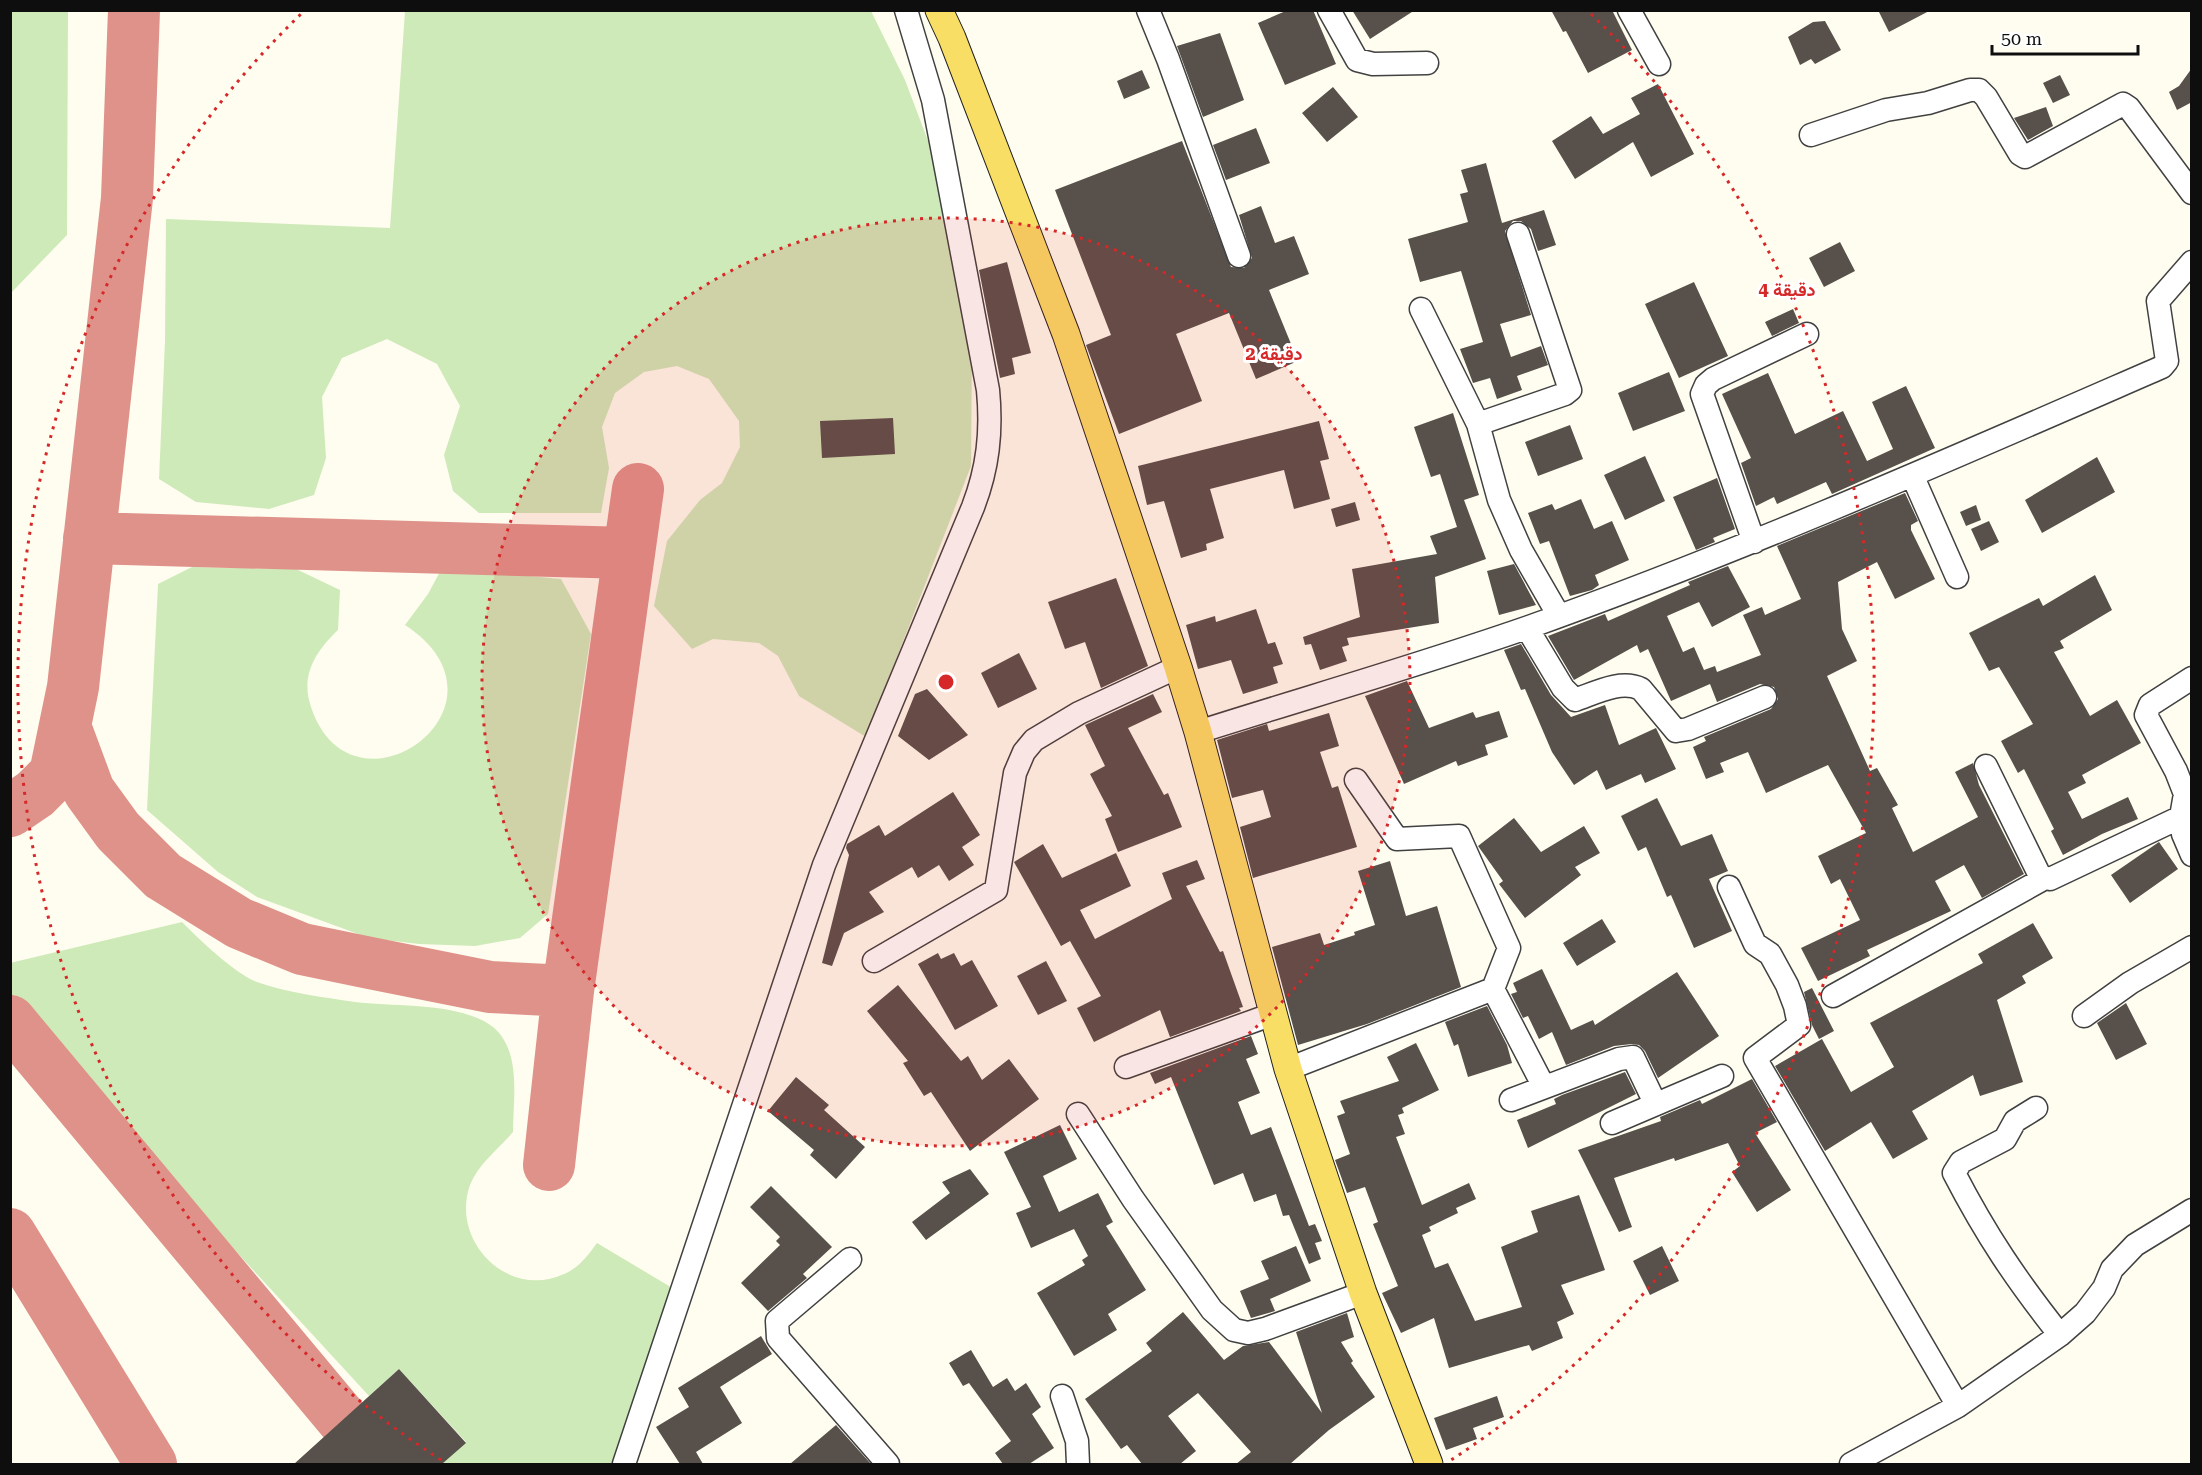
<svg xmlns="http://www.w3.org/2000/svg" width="2202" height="1475" font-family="'Roboto Serif',Vazirmatn,serif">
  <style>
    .green { fill: #cfeab9 }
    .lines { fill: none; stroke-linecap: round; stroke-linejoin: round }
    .taxiway { stroke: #df928a; stroke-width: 52 }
    .building { fill: #57504b }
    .minor-casing { stroke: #414141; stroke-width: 25 }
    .major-casing { stroke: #1f1f1f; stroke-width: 29 }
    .minor { stroke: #fff; stroke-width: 22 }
    .major { stroke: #f9de66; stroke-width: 27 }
    .ring { fill: none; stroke: #d62828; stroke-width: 3; stroke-dasharray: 3 6 }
    .centre { fill: #d62828; stroke: #fff; stroke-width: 3 }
    .ring-label { font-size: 18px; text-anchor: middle; font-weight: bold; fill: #d62828; stroke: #fff; stroke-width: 6; stroke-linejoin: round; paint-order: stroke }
  </style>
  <rect width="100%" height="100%" fill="#fffdf0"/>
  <path class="green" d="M 11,10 L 68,11 L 67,235 L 11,293 Z
    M 405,11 L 871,11 L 905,80 L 953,207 L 972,343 L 971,466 L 866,737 L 799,696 L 778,656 L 759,643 L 713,639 L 692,649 L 654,606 L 667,541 L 700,500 L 722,483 L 740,447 L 739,421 L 709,379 L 677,366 L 644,372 L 615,393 L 602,427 L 609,468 L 601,513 L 479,513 L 453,491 L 444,455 L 460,406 L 437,364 L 387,339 L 342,358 L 322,397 L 326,458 L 314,495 L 269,509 L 196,502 L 159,479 L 165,341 L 166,219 L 390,228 Z
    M 192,567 L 296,569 L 340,590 L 338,630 C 316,651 300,675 311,707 C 352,830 527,705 405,625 L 428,594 L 442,568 L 561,579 L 591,634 L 548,914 L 520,938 L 475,946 L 419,944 L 369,938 L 257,897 L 218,872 L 147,810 L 158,584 Z
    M 182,922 C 199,939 235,974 257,982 C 287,993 323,997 355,1002 C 395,1007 461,1002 493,1027 C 522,1051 513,1100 513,1132 C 499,1149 478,1164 470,1185 C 450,1241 508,1300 564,1274 C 579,1268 588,1255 597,1243 L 674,1289 L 616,1464 L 442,1464 L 466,1442 L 399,1369 L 369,1396 L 15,1011 L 11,994 L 10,963 Z"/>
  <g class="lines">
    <path class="taxiway" d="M 89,538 L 629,553
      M 66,729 L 89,791 L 118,831 L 163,876 L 239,923 L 302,949 L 370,963 L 490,987 L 568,991
      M 10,811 L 35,794 L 55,774 L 73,687 L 127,198 L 134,10
      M 10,1021 L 343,1420
      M 549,1165 L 568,991 L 638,489
      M 10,1234 L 151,1464"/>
  </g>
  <path class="building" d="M 1288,10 L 1313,10 L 1336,64 L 1285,85 L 1258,23 Z
    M 1352,10 L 1415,10 L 1370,39 Z
    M 1551,10 L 1612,10 L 1632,50 L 1588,73 L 1566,31 L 1563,32 Z
    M 1878,10 L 1931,10 L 1889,32 Z
    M 1825,21 L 1841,50 L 1815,64 L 1811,59 L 1800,65 L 1788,37 L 1813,22 Z
    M 1220,33 L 1244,100 L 1203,117 L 1177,46 Z
    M 2192,68 L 2192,102 L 2177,110 L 2169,92 L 2179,86 Z
    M 1142,70 L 1150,88 L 1124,99 L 1117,81 Z
    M 2060,75 L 2070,95 L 2053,103 L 2043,83 Z
    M 1658,84 L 1694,154 L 1651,177 L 1633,142 L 1575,179 L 1552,141 L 1591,116 L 1603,134 L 1640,114 L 1631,98 Z
    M 1333,87 L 1358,117 L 1327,142 L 1302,113 Z
    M 2046,107 L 2053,126 L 2028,140 L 2014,118 Z
    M 1256,128 L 1270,163 L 1226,180 L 1213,145 Z
    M 1182,141 L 1231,267 L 1244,268 L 1252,258 L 1239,215 L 1261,206 L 1275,243 L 1294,236 L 1309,274 L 1269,290 L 1298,361 L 1256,379 L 1229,313 L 1176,334 L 1202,401 L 1119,434 L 1086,345 L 1111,335 L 1055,190 Z
    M 1486,163 L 1502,223 L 1544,210 L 1556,245 L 1538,251 L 1531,229 L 1521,221 L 1513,221 L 1505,231 L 1531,315 L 1500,324 L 1511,357 L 1541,346 L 1548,365 L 1517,376 L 1522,390 L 1497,399 L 1490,378 L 1473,383 L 1460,349 L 1483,342 L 1461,271 L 1420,282 L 1408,239 L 1468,222 L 1460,194 L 1468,192 L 1461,170 Z
    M 1840,242 L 1855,271 L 1824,287 L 1809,258 Z
    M 1007,262 L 1031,353 L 1012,358 L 1015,374 L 1000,378 L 979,270 Z
    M 1694,282 L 1728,356 L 1679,378 L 1645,304 Z
    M 1793,309 L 1799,323 L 1772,336 L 1765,322 Z
    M 1669,372 L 1685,411 L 1633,431 L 1618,393 Z
    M 1768,373 L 1795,434 L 1843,411 L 1867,461 L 1893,449 L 1872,402 L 1906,386 L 1935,448 L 1832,494 L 1826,482 L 1777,504 L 1774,497 L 1756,506 L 1741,463 L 1751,458 L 1722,394 Z
    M 1453,413 L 1479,495 L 1464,500 L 1486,559 L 1435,577 L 1439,623 L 1347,638 L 1349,645 L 1342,647 L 1347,661 L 1320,670 L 1311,644 L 1305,645 L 1303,637 L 1360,617 L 1352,569 L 1437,554 L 1430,536 L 1457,527 L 1440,474 L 1431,477 L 1414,427 Z
    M 893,418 L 895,454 L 822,458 L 820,421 Z
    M 1319,421 L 1329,459 L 1320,461 L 1330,499 L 1294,509 L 1284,470 L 1210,489 L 1224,538 L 1206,544 L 1207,550 L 1181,558 L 1164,501 L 1147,505 L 1138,466 Z
    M 1570,425 L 1583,459 L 1538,476 L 1525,442 Z
    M 1645,456 L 1665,501 L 1625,520 L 1604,475 Z
    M 2097,457 L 2115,492 L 2042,533 L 2025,500 Z
    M 1717,478 L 1735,529 L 1713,538 L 1715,542 L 1696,550 L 1673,497 Z
    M 1905,493 L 1918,521 L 1911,525 L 1911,530 L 1935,579 L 1895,599 L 1877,562 L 1838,582 L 1842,629 L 1857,661 L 1827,676 L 1870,771 L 1877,768 L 1898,805 L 1892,808 L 1913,852 L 1978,817 L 1955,772 L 1973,763 L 1979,785 L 2024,874 L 1982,898 L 1964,865 L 1935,881 L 1951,911 L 1867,950 L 1870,956 L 1818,981 L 1801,948 L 1860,920 L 1840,879 L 1831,884 L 1818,856 L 1866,833 L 1828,765 L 1766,793 L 1748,752 L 1720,763 L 1724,772 L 1706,779 L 1693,747 L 1706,741 L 1704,737 L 1771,709 L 1778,699 L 1774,687 L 1760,684 L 1717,702 L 1710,684 L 1671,701 L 1648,649 L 1640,653 L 1637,645 L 1574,680 L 1548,636 L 1605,614 L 1608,621 L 1690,585 L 1688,582 L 1728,566 L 1750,607 L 1712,627 L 1699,602 L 1667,616 L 1683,652 L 1694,647 L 1704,670 L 1715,666 L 1717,672 L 1761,655 L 1743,615 L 1762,607 L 1765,615 L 1801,599 L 1777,546 Z
    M 1581,499 L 1594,529 L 1612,521 L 1629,560 L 1595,575 L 1599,585 L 1592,590 L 1570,596 L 1549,541 L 1540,544 L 1528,513 L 1552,504 L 1555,510 Z
    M 1355,502 L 1360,520 L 1336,527 L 1331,509 Z
    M 1976,505 L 1981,520 L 1966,526 L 1960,512 Z
    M 1989,521 L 1999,542 L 1981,551 L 1971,529 Z
    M 1514,564 L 1536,605 L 1499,615 L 1487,571 Z
    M 2095,575 L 2112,610 L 2060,641 L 2064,648 L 2054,652 L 2090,716 L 2117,700 L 2141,743 L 2082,775 L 2086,783 L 2068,792 L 2082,819 L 2128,797 L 2138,819 L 2102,834 L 2063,855 L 2051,831 L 2054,829 L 2024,769 L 2018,773 L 2001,741 L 2033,724 L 1999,667 L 1989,671 L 1969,633 L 2039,598 L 2043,606 Z
    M 1116,578 L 1148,666 L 1101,688 L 1085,642 L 1065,649 L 1048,602 Z
    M 1256,609 L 1268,644 L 1275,642 L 1283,664 L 1273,667 L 1278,683 L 1243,694 L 1231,660 L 1198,669 L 1186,625 L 1215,616 L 1216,622 Z
    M 1521,644 L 1551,695 L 1571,717 L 1605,705 L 1619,745 L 1656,728 L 1676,769 L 1645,783 L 1641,774 L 1606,790 L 1597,770 L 1574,785 L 1552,752 L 1525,689 L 1521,690 L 1504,650 Z
    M 1019,653 L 1037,689 L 998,708 L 981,673 Z
    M 1407,681 L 1429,728 L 1473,712 L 1476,718 L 1499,711 L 1508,737 L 1485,745 L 1488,755 L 1458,766 L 1456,761 L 1404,784 L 1365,696 Z
    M 927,689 L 968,735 L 929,760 L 898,736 L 915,694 Z
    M 1153,694 L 1162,712 L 1128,728 L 1164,795 L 1168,793 L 1182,827 L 1118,852 L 1105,819 L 1112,816 L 1090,774 L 1105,766 L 1085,725 Z
    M 1329,713 L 1339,746 L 1320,752 L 1332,788 L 1338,786 L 1357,847 L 1253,878 L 1240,827 L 1271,817 L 1263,790 L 1232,798 L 1217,740 L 1267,724 L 1269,731 Z
    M 953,792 L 980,835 L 962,847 L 974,865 L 949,881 L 939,865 L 918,878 L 912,867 L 869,892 L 884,912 L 844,933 L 832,966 L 822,963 L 849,855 L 846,848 L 847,844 L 879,825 L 885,836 Z
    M 1657,798 L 1681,846 L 1712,834 L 1728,871 L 1709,879 L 1732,931 L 1694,948 L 1671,895 L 1667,897 L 1646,847 L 1638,851 L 1621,816 Z
    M 1514,818 L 1541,852 L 1584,826 L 1600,853 L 1575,867 L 1581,875 L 1525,918 L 1499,884 L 1503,881 L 1478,846 Z
    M 2159,842 L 2178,869 L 2130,903 L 2111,875 Z
    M 1043,844 L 1062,878 L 1116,853 L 1131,886 L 1080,910 L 1095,939 L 1172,899 L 1162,873 L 1197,860 L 1205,879 L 1186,886 L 1220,952 L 1223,951 L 1243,1007 L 1239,1008 L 1241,1011 L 1170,1037 L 1160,1010 L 1094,1042 L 1077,1008 L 1101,996 L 1070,941 L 1061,946 L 1014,862 Z
    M 1390,861 L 1406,916 L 1437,906 L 1461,987 L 1367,1024 L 1298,1045 L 1272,947 L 1320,933 L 1324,945 L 1355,935 L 1354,932 L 1375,925 L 1358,871 Z
    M 1602,919 L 1616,942 L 1577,966 L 1563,943 Z
    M 2033,923 L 2053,958 L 2022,976 L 2026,983 L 1997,1000 L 2023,1082 L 1980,1096 L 1973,1075 L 1912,1111 L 1928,1139 L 1893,1159 L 1871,1122 L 1825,1151 L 1775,1066 L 1822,1039 L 1851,1092 L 1894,1067 L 1870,1023 L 1983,963 L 1978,954 Z
    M 938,953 L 941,959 L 954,953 L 961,966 L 972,960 L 998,1006 L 955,1030 L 918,964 Z
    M 1046,961 L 1067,1001 L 1038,1015 L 1017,976 Z
    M 1542,969 L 1571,1030 L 1593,1020 L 1595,1025 L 1677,972 L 1719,1036 L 1658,1078 L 1645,1051 L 1639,1045 L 1632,1044 L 1614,1046 L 1566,1065 L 1552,1032 L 1539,1039 L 1528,1016 L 1523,1018 L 1511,994 L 1517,992 L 1513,983 Z
    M 898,985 L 961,1061 L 968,1056 L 982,1080 L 1009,1059 L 1039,1099 L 970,1151 L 931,1092 L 924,1096 L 903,1063 L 908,1061 L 867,1011 Z
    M 1812,988 L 1834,1031 L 1819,1039 L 1812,1025 L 1804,992 Z
    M 2126,1003 L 2147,1044 L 2116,1060 L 2097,1023 Z
    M 1487,1006 L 1507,1045 L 1512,1063 L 1468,1077 L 1458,1044 L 1454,1046 L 1445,1022 Z
    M 1251,1036 L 1258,1054 L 1246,1059 L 1260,1093 L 1238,1102 L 1251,1135 L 1271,1127 L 1309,1226 L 1315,1224 L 1322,1241 L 1315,1243 L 1321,1259 L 1309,1264 L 1289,1215 L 1283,1216 L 1276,1194 L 1254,1202 L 1243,1173 L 1214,1185 L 1171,1077 L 1155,1084 L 1150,1073 Z
    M 1416,1043 L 1439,1090 L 1402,1108 L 1404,1113 L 1398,1115 L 1405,1134 L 1396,1137 L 1422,1205 L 1469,1183 L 1476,1199 L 1456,1208 L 1458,1213 L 1429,1227 L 1431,1231 L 1422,1235 L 1435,1268 L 1448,1263 L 1475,1321 L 1522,1307 L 1501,1247 L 1538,1232 L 1531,1211 L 1579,1195 L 1605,1270 L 1561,1285 L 1574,1314 L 1557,1322 L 1563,1338 L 1532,1351 L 1529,1345 L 1449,1368 L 1434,1318 L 1401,1333 L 1382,1293 L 1398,1286 L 1373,1224 L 1378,1222 L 1365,1187 L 1347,1193 L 1335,1160 L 1350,1154 L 1337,1116 L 1345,1113 L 1340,1101 L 1399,1081 L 1387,1057 Z
    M 1625,1072 L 1636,1094 L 1528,1148 L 1517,1120 L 1556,1104 L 1554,1099 L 1562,1095 Z
    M 796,1077 L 829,1105 L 824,1110 L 865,1147 L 836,1179 L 810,1155 L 814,1150 L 768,1111 Z
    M 1752,1079 L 1777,1122 L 1755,1133 L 1791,1190 L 1757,1212 L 1732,1172 L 1740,1166 L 1728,1143 L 1675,1161 L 1674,1158 L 1614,1178 L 1632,1227 L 1619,1232 L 1578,1150 L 1661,1121 L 1660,1117 L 1700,1100 L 1702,1104 Z
    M 1060,1125 L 1077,1159 L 1043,1176 L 1059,1212 L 1098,1193 L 1113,1222 L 1106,1226 L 1146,1290 L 1108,1314 L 1117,1330 L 1074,1356 L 1037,1293 L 1085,1265 L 1082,1260 L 1088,1256 L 1074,1229 L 1031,1248 L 1016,1213 L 1031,1207 L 1004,1152 Z
    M 970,1169 L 989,1194 L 926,1240 L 912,1222 L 950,1193 L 942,1182 Z
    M 771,1186 L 832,1247 L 803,1274 L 807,1278 L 768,1311 L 741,1283 L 780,1245 L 776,1241 L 780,1237 L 750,1207 Z
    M 1296,1246 L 1311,1281 L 1270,1299 L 1275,1311 L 1251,1318 L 1240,1291 L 1269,1279 L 1261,1261 Z
    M 1662,1246 L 1679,1281 L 1650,1295 L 1633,1261 Z
    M 1183,1312 L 1224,1360 L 1243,1346 L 1269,1342 L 1322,1413 L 1296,1332 L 1347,1313 L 1354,1337 L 1341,1342 L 1353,1361 L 1351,1363 L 1375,1397 L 1329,1430 L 1290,1464 L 1236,1464 L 1251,1452 L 1198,1393 L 1168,1416 L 1196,1451 L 1180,1464 L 1142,1464 L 1127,1445 L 1121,1449 L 1085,1399 L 1152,1351 L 1146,1343 Z
    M 761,1336 L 772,1354 L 720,1387 L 742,1423 L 696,1452 L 703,1464 L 680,1464 L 656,1427 L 689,1407 L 678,1388 Z
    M 971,1350 L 993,1387 L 1007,1378 L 1015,1391 L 1026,1383 L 1041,1407 L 1032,1414 L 1054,1448 L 1029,1464 L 1003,1464 L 995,1453 L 1011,1441 L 969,1383 L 963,1386 L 949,1363 Z
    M 399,1369 L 466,1443 L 442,1464 L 294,1464 Z
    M 1497,1396 L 1504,1417 L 1473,1428 L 1477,1439 L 1446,1450 L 1434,1418 Z
    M 836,1425 L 871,1464 L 790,1464 Z"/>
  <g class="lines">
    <g class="minor-casing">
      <path id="minor" d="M 1148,10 L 1168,59 L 1239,256
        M 1329,10 L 1357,60 L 1373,64 L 1427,63
        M 1629,10 L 1659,64
        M 1811,135 L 1886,110 L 1928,103 L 1970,90 L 1979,90 L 1986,97 L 2020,154 L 2025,157 L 2123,104 L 2129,108 L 2192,193
        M 1421,309 L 1478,424 L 1499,500 L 1521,550 L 1559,616
        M 1478,424 L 1565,394 L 1570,390 L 1518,234
        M 1913,477 L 1957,577
        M 1754,542 L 1702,394 L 1706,385 L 1713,379 L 1807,334
        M 1527,628 L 1563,688 L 1575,700 C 1595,693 1621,679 1641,689 L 1676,731 L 1688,729 L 1765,697
        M 2192,678 L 2150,705 L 2146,715 L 2176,771 L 2185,794 L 2181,817 L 2183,834 L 2192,855
        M 1198,732 C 1308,697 1420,665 1529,627 C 1745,550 1953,458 2162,367 L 2167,361 L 2158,301 L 2192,262
        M 1986,766 L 2040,876 L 2050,879 L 2181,817
        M 1729,887 L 1755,944 L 1770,954 L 1787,985 L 1795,1006 L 1799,1025 L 1755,1058 L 1958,1406
        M 874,961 L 996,890 L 1015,773 L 1024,752 L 1034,740 L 1079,713 L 1178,667
        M 1493,989 L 1544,1087
        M 1833,996 L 2045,878
        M 2084,1016 L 2130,983 L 2192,947
        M 1126,1067 L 1273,1014
        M 1288,1069 L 1493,989 L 1509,948 L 1459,836 L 1397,839 L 1356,780
        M 1511,1100 L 1619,1059 L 1633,1057 L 1655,1103
        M 2036,1108 L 2015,1121 L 2005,1139 L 1961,1162 L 1954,1173 C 1986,1235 2017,1281 2060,1335
        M 1078,1114 L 1133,1199 L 1212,1310 L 1234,1330 L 1248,1333 L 1265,1329 L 1363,1293
        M 1612,1123 L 1722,1076
        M 850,1259 L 777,1321 L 778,1338 L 888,1464
        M 1062,1396 L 1077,1441 L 1078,1464
        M 624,1464 L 824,865 L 973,507 C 988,468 992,432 988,390 L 933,100 L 906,10
        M 1851,1464 L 1958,1406 L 2060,1335 L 2085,1313 L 2104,1288 L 2112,1269 L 2135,1245 L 2192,1210"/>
    </g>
    <g class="major-casing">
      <path id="major" d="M 939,10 L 952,38 L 1066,334 L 1178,667 L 1198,732 L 1288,1069 L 1363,1293 L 1429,1464"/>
    </g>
    <use href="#minor" class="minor"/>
    <use href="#major" class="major"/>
  </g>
  <circle cx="946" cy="682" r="464" fill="#d62828" fill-opacity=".12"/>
  <g class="ring">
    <circle cx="946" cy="682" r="464"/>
    <path d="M441 1460A928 928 0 0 1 301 14M1591 14A928 928 0 0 1 1451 1460"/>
  </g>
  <circle cx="946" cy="682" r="9" class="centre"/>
  <g class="ring-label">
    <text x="1787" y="296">4 دقيقة</text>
    <text x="1274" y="360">2 دقيقة</text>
  </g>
  <rect width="2202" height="1475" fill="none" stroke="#0e0e0e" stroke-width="24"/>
  <path d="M1992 45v9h146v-9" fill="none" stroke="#0e0e0e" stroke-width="3"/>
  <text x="2001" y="45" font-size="18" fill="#0e0e0e" stroke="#ffffff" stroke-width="4.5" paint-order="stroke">50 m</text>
</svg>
